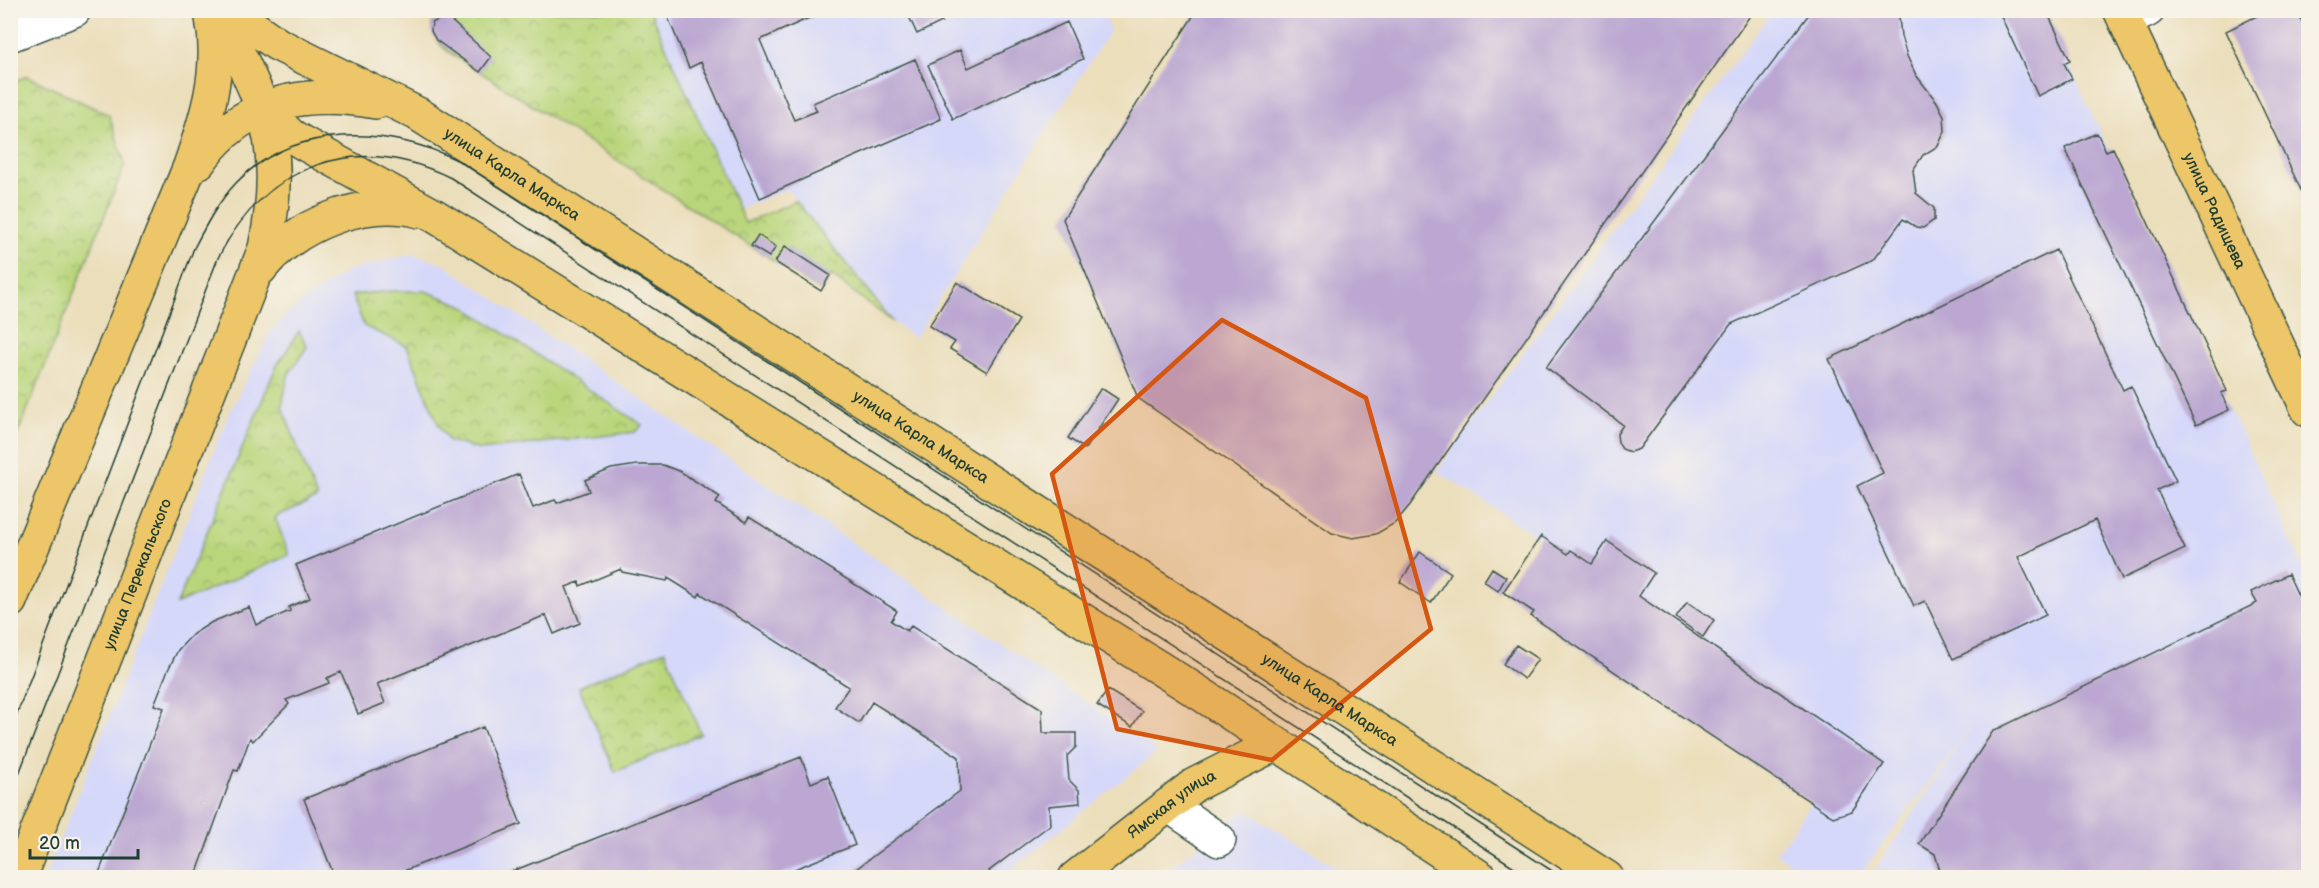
<svg xmlns="http://www.w3.org/2000/svg" width="2319" height="888" font-family="'Balsamiq Sans',sans-serif">
  <style>
    .built { fill: #d6d8f9 }
    .park { fill: url(#park-crowns); stroke: #6c8a58; stroke-width: 1.5 }
    .building { fill: #bba7d1 }
    .lines { fill: none; stroke-linecap: round; stroke-linejoin: round }
    .minor-casing { stroke: #3e5548; stroke-width: 36 }
    .major-casing { stroke: #3e5548; stroke-width: 36 }
    .minor { stroke: #fff; stroke-width: 33 }
    .major { stroke: #ecc669; stroke-width: 33 }
    .tram { stroke: #1f3d34; stroke-width: 1.5 }
    .marked { fill: #d45610; fill-opacity: 0.2; stroke: #d45610; stroke-width: 4.5; stroke-linejoin: round }
    .labels { text-anchor: middle; dominant-baseline: central; stroke-width: 4.5; stroke-linejoin: round; paint-order: stroke }
    .street-label { font-size: 16px; fill: #1f3d34; stroke: #f7f3e8 }
  </style>
  <defs>
    <pattern id="park-crowns" width="20" height="18" patternUnits="userSpaceOnUse" patternTransform="scale(1.5)"><rect width="20" height="18" fill="#bad67c"/><path d="M2 6a3 3 0 1 1 6 0M12 15a3 3 0 1 1 6 0" fill="none" stroke="#97af66"/></pattern>
  </defs>
  <rect width="100%" height="100%" fill="#f7f3e8"/>
  <filter id="ink" filterUnits="userSpaceOnUse"><feTurbulence type="fractalNoise" baseFrequency=".0167" numOctaves="2"/><feDisplacementMap in="SourceGraphic" scale="12" xChannelSelector="R" yChannelSelector="G"/><feConvolveMatrix kernelMatrix="1 2 1 2 8 2 1 2 1" color-interpolation-filters="sRGB"/></filter>
  <filter id="wash" filterUnits="userSpaceOnUse"><feTurbulence type="fractalNoise" baseFrequency=".008" numOctaves="4" result="noise"/><feDisplacementMap in="SourceGraphic" scale="24" xChannelSelector="R" yChannelSelector="G"/><feGaussianBlur stdDeviation="1.35" result="paint"/><feColorMatrix in="noise" values="0 0 0 0 0 0 0 0 0 0 0 0 0 0 0 0 0 1.4 0 .05"/><feComposite in="paint" operator="in"/></filter>
  <g filter="url(#wash)">
    <rect width="100%" height="100%" fill="#ebdebb"/>
    <path class="built" d="M 1101,10 L 1110,30 L 915,338 L 893,322 L 787,189 L 738,210 L 650,11 Z
      M 1772,11 L 2044,11 L 2308,577 L 2308,877 L 1870,877 L 1976,720 L 1858,877 L 1812,877 L 1776,854 L 1854,743 L 1437,471 Z
      M 412,254 L 443,264 L 1158,751 L 1002,877 L 45,878 L 228,416 L 270,332 L 285,316 L 311,295 L 349,270 Z
      M 1245,810 L 1352,877 L 1157,878 Z"/>
    <path class="park" d="M 445,11 L 650,11 L 745,223 L 796,201 L 893,322 L 831,275 L 821,291 L 480,72 C 464,61 428,45 432,23 L 446,16 Z
      M 27,76 L 109,115 L 125,164 L 11,451 L 10,83 Z
      M 392,291 L 425,291 L 462,305 L 642,425 L 635,432 L 480,450 L 449,441 L 438,424 L 407,346 L 364,326 L 352,295 Z
      M 299,331 L 307,347 L 288,375 L 282,406 L 317,498 L 275,517 L 289,555 L 177,604 L 276,367 Z
      M 665,650 L 701,734 L 615,772 L 579,687 Z"/>
    <g id="blocks">
      <path class="building" d="M 665,10 L 827,10 L 760,40 L 794,120 L 817,111 L 813,103 L 915,59 L 941,119 L 760,198 L 701,62 L 689,68 Z
        M 906,10 L 936,10 L 942,22 L 917,34 Z
        M 1197,10 L 1754,10 L 1410,505 L 1395,523 L 1376,534 L 1353,538 L 1332,533 L 1138,398 L 1063,219 Z
        M 1812,10 L 1903,10 L 1899,17 L 1901,36 L 1907,56 L 1916,75 L 1937,102 L 1944,116 L 1945,131 L 1938,146 L 1923,155 L 1913,170 L 1916,193 L 1934,208 L 1934,220 L 1923,228 L 1916,227 L 1903,219 L 1873,260 L 1731,324 L 1639,449 L 1630,452 L 1622,449 L 1618,442 L 1617,434 L 1623,425 L 1546,367 Z
        M 1998,10 L 2046,10 L 2070,60 L 2064,63 L 2072,79 L 2038,96 Z
        M 2269,10 L 2297,10 L 2308,36 L 2308,205 L 2226,31 Z
        M 446,16 L 491,57 L 480,72 L 436,40 L 431,31 L 432,23 Z
        M 1067,22 L 1083,59 L 953,119 L 928,65 L 960,50 L 968,68 Z
        M 2097,133 L 2106,151 L 2113,148 L 2227,391 L 2221,393 L 2229,410 L 2196,425 L 2065,148 Z
        M 758,235 L 776,247 L 769,257 L 751,246 Z
        M 785,246 L 830,275 L 821,291 L 775,262 Z
        M 2056,250 L 2123,390 L 2131,386 L 2176,481 L 2157,490 L 2185,549 L 2122,579 L 2095,520 L 2018,557 L 2046,615 L 1953,659 L 1925,601 L 1914,606 L 1857,486 L 1883,473 L 1829,359 Z
        M 957,282 L 1019,320 L 987,372 L 950,349 L 955,342 L 929,326 Z
        M 1101,388 L 1118,399 L 1085,449 L 1068,438 Z
        M 637,465 L 663,465 L 681,472 L 720,497 L 716,503 L 746,522 L 749,517 L 897,611 L 891,621 L 907,631 L 911,626 L 1042,709 L 1043,733 L 1076,733 L 1076,747 L 1067,756 L 1069,780 L 1079,790 L 1080,803 L 1049,806 L 1050,825 L 989,871 L 994,878 L 844,878 L 960,791 L 959,757 L 872,702 L 859,723 L 835,707 L 849,687 L 700,593 L 698,597 L 668,578 L 667,581 L 622,572 L 621,569 L 580,586 L 579,582 L 566,587 L 580,623 L 554,634 L 546,615 L 377,684 L 385,703 L 358,714 L 341,672 L 327,678 L 329,683 L 286,700 L 289,704 L 253,741 L 250,738 L 238,771 L 234,770 L 195,878 L 97,878 L 164,708 L 154,705 L 167,672 L 178,650 L 193,634 L 212,622 L 249,607 L 256,625 L 290,611 L 289,607 L 310,598 L 296,565 L 519,474 L 533,508 L 555,500 L 557,503 L 589,491 L 585,480 L 611,469 Z
        M 1541,536 L 1568,554 L 1571,550 L 1592,564 L 1607,541 L 1654,573 L 1639,596 L 1884,764 L 1852,811 L 1833,817 L 1531,616 L 1534,612 L 1503,592 Z
        M 1420,552 L 1451,573 L 1431,603 L 1400,582 Z
        M 1492,568 L 1506,577 L 1498,591 L 1484,581 Z
        M 2288,574 L 2308,616 L 2308,878 L 1942,878 L 1935,854 L 1919,844 L 1993,731 L 2257,603 L 2251,592 Z
        M 1687,602 L 1714,620 L 1703,637 L 1676,618 Z
        M 1516,645 L 1538,659 L 1524,679 L 1503,664 Z
        M 1108,690 L 1142,711 L 1132,727 L 1097,705 Z
        M 483,727 L 521,824 L 386,878 L 335,878 L 304,799 Z
        M 801,757 L 811,783 L 828,776 L 855,845 L 772,878 L 495,878 Z"/>
    </g>
  </g>
  <g filter="url(#ink)">
    <use href="#blocks" fill-opacity="0" stroke="#3e5548" stroke-width="1.5"/>
    <g class="lines">
      <g class="minor-casing">
        <path id="minor" d="M 2125,21 L 2148,10
          M 10,35 L 74,10
          M 1168,805 L 1219,840"/>
      </g>
      <g class="major-casing">
        <g id="major">
          <path id="s1" d="M 229,10 L 277,44 L 418,114 L 1607,878"/>
          <path id="s2" d="M 2120,10 L 2308,410"/>
          <path d="M 262,107 L 290,135 L 303,143 L 435,216 L 1201,694 L 1481,878"/>
          <path d="M 199,162 C 242,100 305,89 376,102"/>
          <path d="M 260,269 C 292,226 365,196 419,211"/>
          <path d="M 10,601 L 190,166 C 207,117 222,70 212,18"/>
          <path id="s3" d="M 19,878 L 265,248 C 275,202 278,152 262,107 C 250,74 232,42 218,10"/>
          <path id="s4" d="M 1075,878 L 1194,785 L 1275,744"/>
        </g>
      </g>
      <use href="#minor" class="minor"/>
      <use href="#major" class="major"/>
      <path class="tram" d="M 10,732 L 194,248 C 206,225 218,202 236,183 C 295,122 389,126 459,161 L 1563,878
        M 10,797 L 218,258 C 266,164 355,131 451,178 L 1531,878"/>
    </g>
  </g>
  <path class="marked" d="M 1222,320 L 1366,398 L 1431,629 L 1272,760 L 1117,729 L 1052,474 Z"/>
  <g class="labels">
    <g class="street-label">
      <text stroke="none"><textPath href="#s1" startOffset="328">улица Карла Маркса</textPath></text>
      <text stroke="none"><textPath href="#s2" startOffset="222">улица Радищева</textPath></text>
      <text stroke="none"><textPath href="#s1" startOffset="814">улица Карла Маркса</textPath></text>
      <text stroke="none"><textPath href="#s3" startOffset="326">улица Перекальского</textPath></text>
      <text stroke="none"><textPath href="#s1" startOffset="1300">улица Карла Маркса</textPath></text>
      <text stroke="none"><textPath href="#s4" startOffset="122">Ямская улица</textPath></text>
    </g>
  </g>
  <rect width="2319" height="888" fill="none" stroke="#f7f3e8" stroke-width="36"/>
  <path d="M30 849v9h108v-9" fill="none" stroke="#1f3d34" stroke-width="3"/>
  <text x="39" y="849" font-size="18" fill="#1f3d34" stroke="#f7f3e8" stroke-width="4.5" paint-order="stroke">20 m</text>
</svg>
